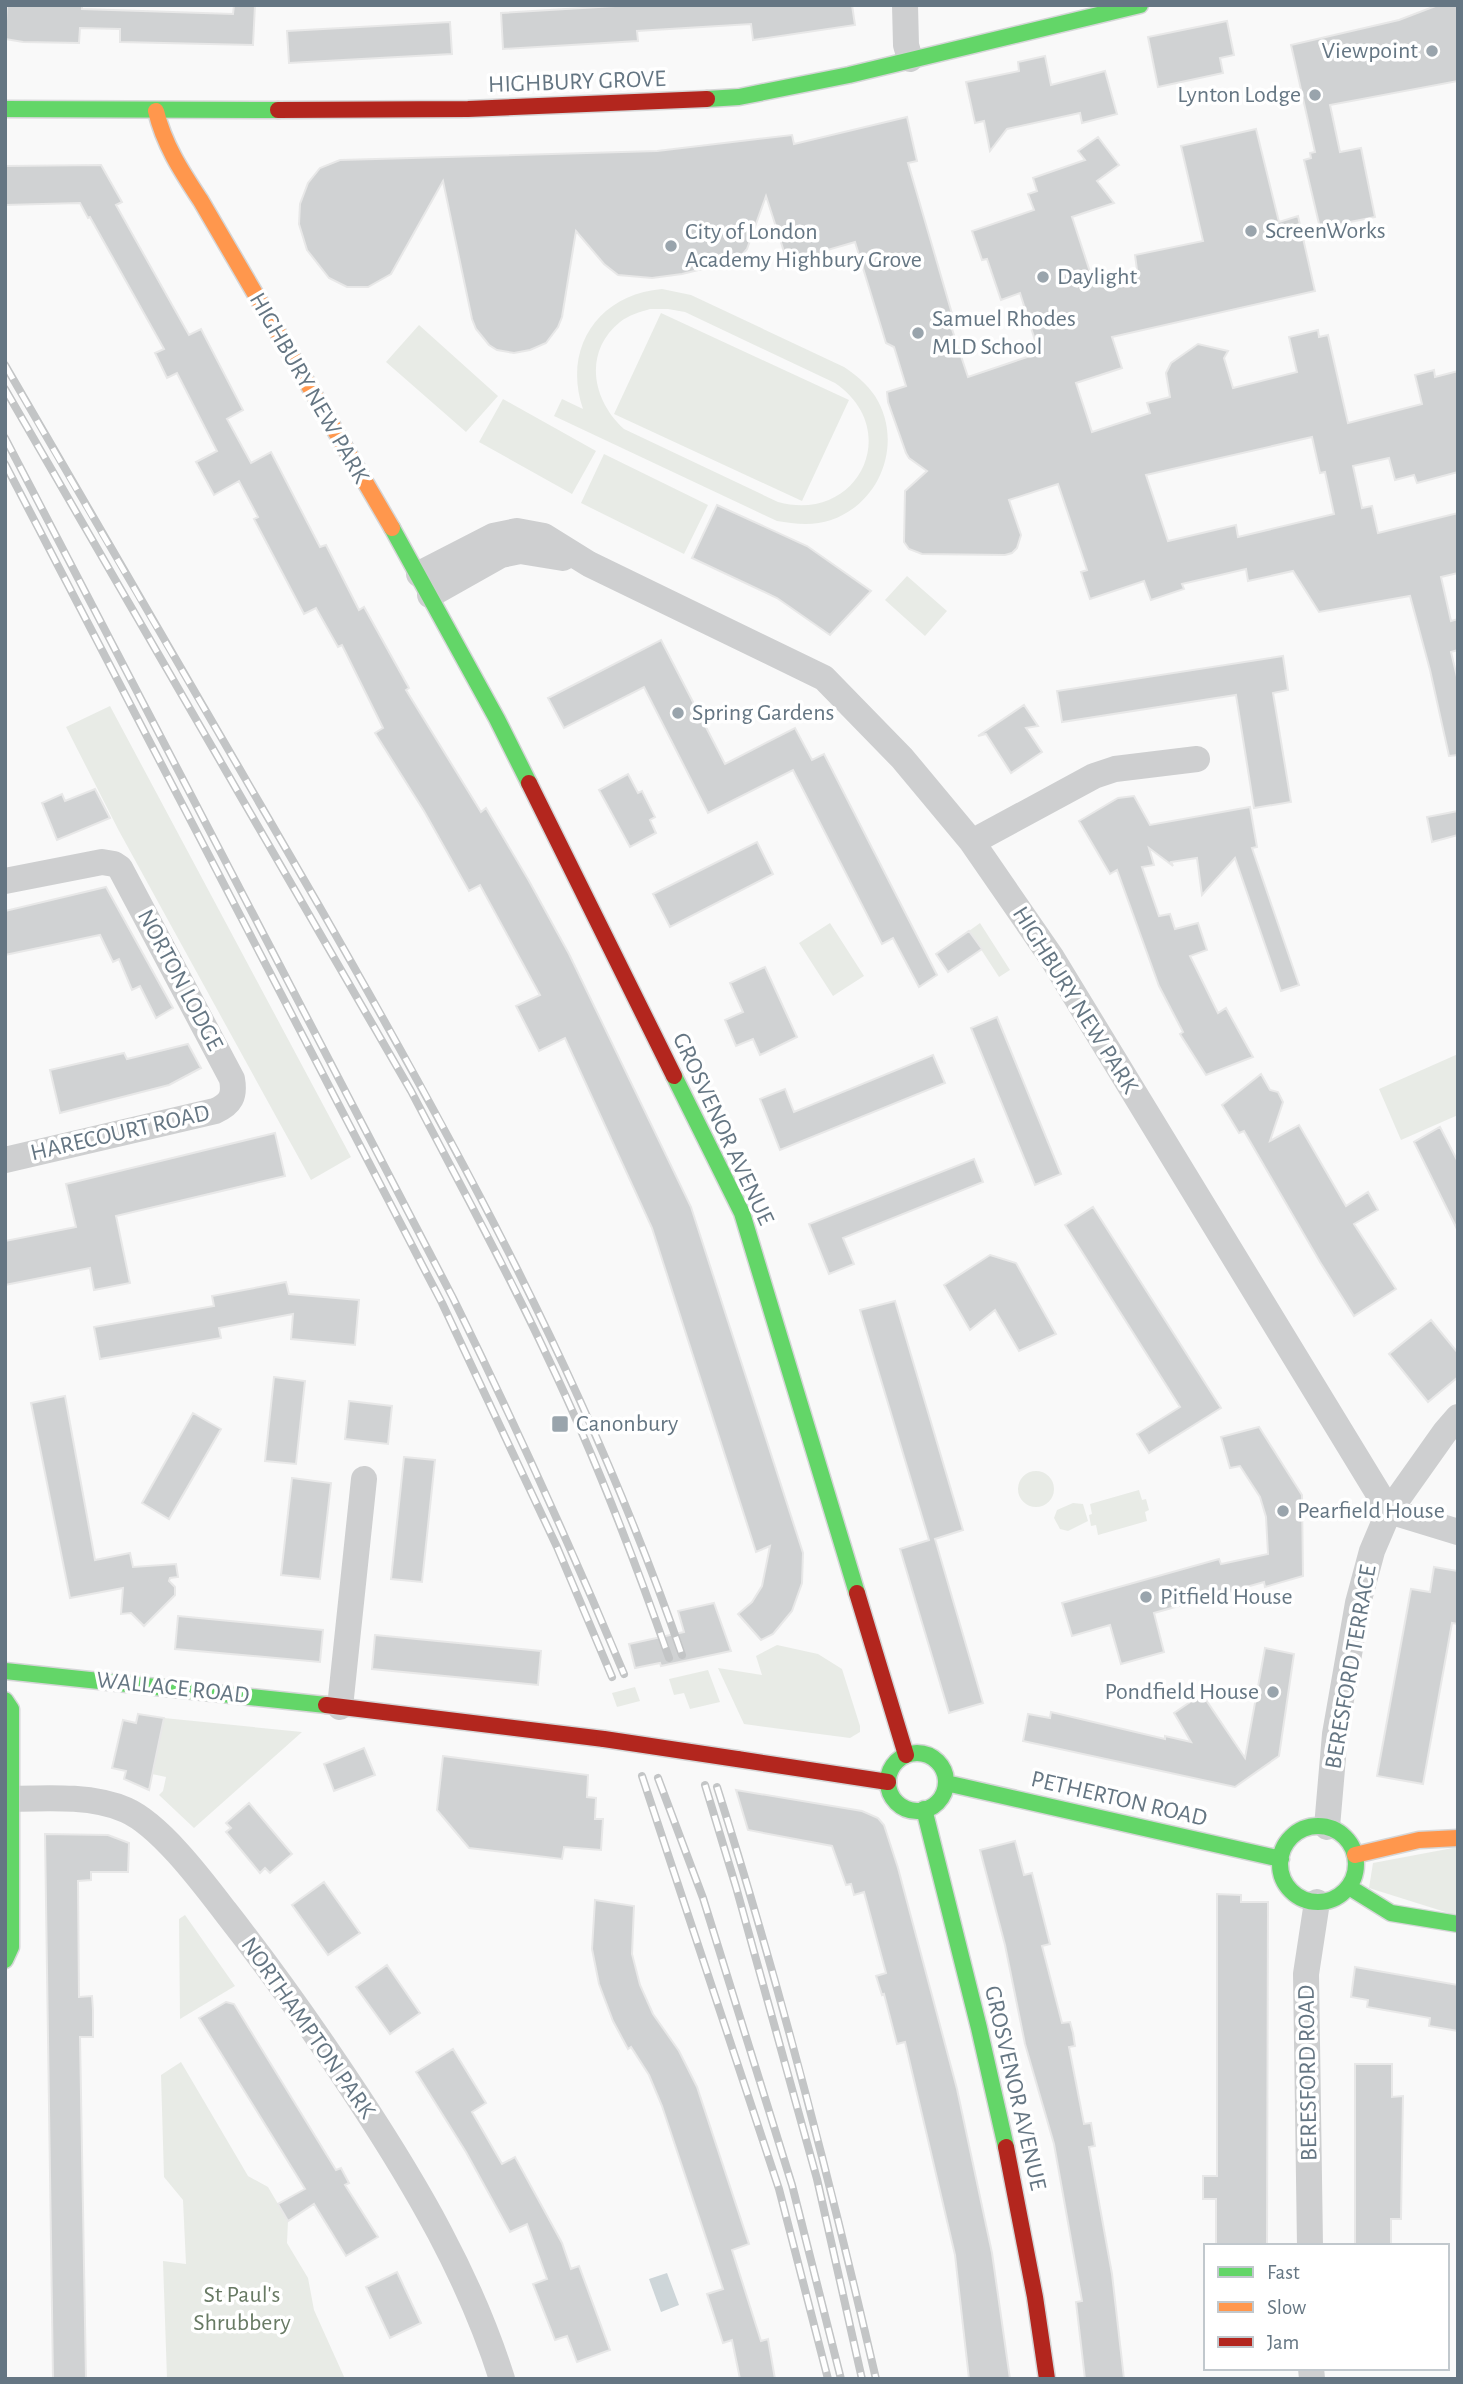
<svg xmlns="http://www.w3.org/2000/svg" width="1463" height="2384" font-family="'Alegreya Sans',sans-serif">
  <style>
    .green { fill: #e8ebe6; fill-rule: evenodd }
    .water { fill: #ced6d9 }
    .building { fill: #d0d2d3; stroke: #e8e8e8; stroke-width: 2; fill-rule: evenodd }
    .lines { fill: none; stroke-linecap: round; stroke-linejoin: round }
    .fast-casing { stroke: #d5d6d7; stroke-width: 19 }
    .slow-casing { stroke: #d5d6d7; stroke-width: 19 }
    .jam-casing { stroke: #d5d6d7; stroke-width: 19 }
    .street { stroke: #cecfd0; stroke-width: 26 }
    .fast { stroke: #63d668; stroke-width: 16 }
    .slow { stroke: #ff974d; stroke-width: 16 }
    .jam { stroke: #b3261e; stroke-width: 16 }
    .rail-casing { stroke: #c3c5c6; stroke-width: 8 }
    .rail { stroke: #fff; stroke-width: 5; stroke-dasharray: 16; stroke-linecap: butt }
    .jam-bridge-casing { stroke: #d5d6d7; stroke-width: 19; stroke-linecap: butt }
    .jam-bridge { stroke: #b3261e; stroke-width: 16 }
    .poi-dot { fill: #99a4ac; stroke: #fff; stroke-width: 2.5 }
    .labels { text-anchor: middle; dominant-baseline: central; stroke-width: 7; stroke-linejoin: round; paint-order: stroke }
    .poi-label { font-size: 24px; fill: #657683; stroke: #fff; text-anchor: start }
    .street-label { font-size: 24px; fill: #657683; stroke: #fff }
    .park-label { font-size: 24px; fill: #687a64; stroke: #fff }
  </style>
  <rect width="100%" height="100%" fill="#f9f9f9"/>
  <path class="green" d="M 662,289 L 691,295 L 844,367 C 856,375 867,384 875,396 C 904,442 881,503 831,520 C 814,526 794,524 777,521 L 554,416 L 562,399 L 583,409 C 562,348 599,294 662,289 ZM 650,309 L 668,309 L 685,312 L 835,383 C 904,430 858,524 778,502 L 624,429 C 592,400 583,352 620,322 C 629,315 640,312 650,309 Z
    M 661,313 L 849,400 L 802,501 L 614,414 Z
    M 419,325 L 498,396 L 466,432 L 386,362 Z
    M 503,399 L 596,451 L 572,494 L 479,442 Z
    M 604,454 L 708,505 L 684,554 L 581,503 Z
    M 907,576 L 947,611 L 925,636 L 885,600 Z
    M 110,706 L 351,1157 L 311,1180 L 119,831 L 66,727 Z
    M 830,923 L 864,976 L 833,996 L 799,943 Z
    M 980,923 L 1010,970 L 999,977 L 969,931 Z
    M 1458,1054 L 1458,1115 L 1401,1140 L 1379,1089 Z
    M1018 1489a18 18 0 1 1 36 0a18 18 0 1 1-36 0Z
    M 1139,1490 L 1142,1500 L 1146,1499 L 1149,1510 L 1145,1512 L 1147,1521 L 1098,1535 L 1096,1525 L 1091,1526 L 1089,1515 L 1092,1514 L 1090,1504 Z
    M 1073,1503 L 1083,1504 L 1088,1521 L 1068,1531 L 1060,1529 L 1054,1518 L 1057,1510 Z
    M 777,1645 L 818,1654 L 842,1669 L 860,1726 L 860,1732 L 850,1738 L 744,1724 L 718,1668 L 762,1675 L 756,1656 Z
    M 708,1670 L 720,1702 L 690,1709 L 684,1693 L 674,1695 L 669,1679 Z
    M 635,1687 L 640,1701 L 617,1707 L 612,1693 Z
    M 164,1718 L 302,1732 L 194,1828 L 159,1795 L 163,1791 L 166,1777 L 152,1774 Z
    M 1458,1847 L 1458,1916 L 1369,1888 L 1373,1863 Z
    M 185,1915 L 235,1986 L 180,2019 L 179,1919 Z
    M 181,2062 L 248,2176 L 268,2187 L 288,2221 L 287,2243 L 308,2278 L 314,2310 L 345,2379 L 167,2379 L 163,2261 L 186,2264 L 183,2200 L 164,2177 L 161,2075 Z"/>
  <path class="water" d="M 667,2273 L 679,2305 L 661,2312 L 649,2279 Z"/>
  <path class="building" d="M 7,5 L 82,5 L 82,9 L 233,14 L 234,5 L 255,5 L 253,45 L 120,42 L 120,29 L 80,28 L 79,43 L 23,42 L 5,39 Z
    M 632,5 L 852,5 L 855,25 L 753,40 L 751,24 L 637,31 L 638,41 L 503,49 L 501,13 Z
    M 1438,5 L 1458,5 L 1458,81 L 1330,105 L 1340,152 L 1361,148 L 1375,217 L 1320,228 L 1304,160 L 1311,158 L 1310,153 L 1315,152 L 1291,45 L 1399,20 Z
    M 1227,21 L 1234,55 L 1220,58 L 1223,73 L 1158,87 L 1148,37 Z
    M 450,22 L 452,54 L 289,63 L 287,31 Z
    M 1045,56 L 1051,85 L 1105,71 L 1117,114 L 1082,123 L 1080,113 L 1007,129 L 990,151 L 984,121 L 975,123 L 966,82 L 1019,71 L 1018,62 Z
    M 907,117 L 917,161 L 908,163 L 955,324 L 951,326 L 968,377 L 1039,353 L 1020,293 L 1001,300 L 987,259 L 982,260 L 972,231 L 1034,210 L 1028,194 L 1037,191 L 1033,178 L 1085,160 L 1078,151 L 1098,137 L 1119,165 L 1097,181 L 1114,203 L 1072,217 L 1093,281 L 1137,270 L 1135,255 L 1203,241 L 1181,146 L 1256,129 L 1279,222 L 1298,216 L 1315,291 L 1112,337 L 1122,368 L 1076,383 L 1092,432 L 1150,413 L 1147,403 L 1170,397 L 1166,373 L 1171,363 L 1198,344 L 1228,351 L 1224,358 L 1233,388 L 1297,372 L 1289,337 L 1318,330 L 1319,337 L 1328,335 L 1348,423 L 1422,404 L 1415,375 L 1434,370 L 1435,377 L 1458,371 L 1458,472 L 1417,483 L 1414,475 L 1395,480 L 1389,458 L 1353,466 L 1362,508 L 1372,506 L 1378,533 L 1458,513 L 1458,573 L 1441,577 L 1451,621 L 1458,619 L 1458,650 L 1451,652 L 1458,681 L 1458,755 L 1449,756 L 1430,670 L 1410,596 L 1319,612 L 1293,571 L 1248,581 L 1246,569 L 1182,584 L 1184,589 L 1151,600 L 1144,581 L 1090,599 L 1081,572 L 1087,570 L 1058,484 L 1009,500 L 1021,535 L 1017,548 L 1012,553 L 1005,555 L 922,554 L 909,549 L 904,542 L 905,491 L 927,471 L 909,458 L 906,453 L 888,402 L 887,392 L 906,386 L 894,347 L 886,343 L 855,242 L 824,251 L 822,260 L 788,264 L 766,196 L 747,249 L 742,255 L 727,263 L 682,274 L 652,278 L 618,275 L 604,264 L 576,231 L 562,317 L 558,327 L 546,343 L 530,350 L 514,353 L 497,350 L 489,345 L 476,329 L 472,319 L 443,181 L 391,274 L 368,287 L 347,287 L 329,278 L 307,250 L 299,224 L 300,204 L 308,183 L 320,168 L 340,160 L 657,151 L 792,135 L 794,144 ZM 1312,437 L 1320,473 L 1325,472 L 1334,514 L 1238,537 L 1236,525 L 1168,541 L 1146,475 Z
    M 101,165 L 122,202 L 116,205 L 189,335 L 201,329 L 243,410 L 227,419 L 251,463 L 271,452 L 320,547 L 326,545 L 359,610 L 364,607 L 409,688 L 406,690 L 481,812 L 486,808 L 529,881 L 569,954 L 691,1207 L 803,1553 L 802,1583 L 792,1611 L 773,1634 L 761,1640 L 738,1614 L 752,1602 L 762,1586 L 770,1546 L 756,1552 L 652,1228 L 565,1038 L 539,1051 L 516,1006 L 540,995 L 480,885 L 469,891 L 424,811 L 375,733 L 383,728 L 342,645 L 338,647 L 316,608 L 304,614 L 254,519 L 258,517 L 239,481 L 214,495 L 196,462 L 217,451 L 177,373 L 167,378 L 155,353 L 164,349 L 90,217 L 88,218 L 80,203 L 5,205 L 5,166 Z
    M 717,505 L 807,546 L 871,591 L 830,635 L 777,598 L 692,558 Z
    M 661,640 L 725,764 L 795,728 L 812,760 L 824,754 L 937,975 L 919,987 L 893,938 L 882,944 L 793,770 L 708,813 L 644,687 L 564,728 L 548,698 Z
    M 1283,656 L 1288,690 L 1273,693 L 1291,802 L 1254,808 L 1236,695 L 1062,722 L 1057,691 Z
    M 1024,705 L 1038,726 L 1026,728 L 1042,752 L 1011,773 L 986,734 L 978,736 Z
    M 628,774 L 638,793 L 642,791 L 655,817 L 650,820 L 656,833 L 630,847 L 599,790 Z
    M 95,789 L 110,818 L 57,840 L 42,803 L 62,794 L 65,801 Z
    M 1134,796 L 1150,825 L 1250,807 L 1257,847 L 1252,848 L 1299,985 L 1281,991 L 1235,858 L 1202,895 L 1197,858 L 1171,862 L 1173,866 L 1149,848 L 1154,865 L 1142,867 L 1159,916 L 1170,914 L 1175,929 L 1198,923 L 1207,950 L 1190,956 L 1218,1013 L 1226,1008 L 1253,1057 L 1206,1075 L 1180,1034 L 1183,1032 L 1159,986 L 1117,870 L 1110,874 L 1079,821 L 1118,798 Z
    M 1458,811 L 1458,835 L 1432,842 L 1427,817 Z
    M 757,842 L 773,874 L 670,927 L 653,894 Z
    M 106,887 L 173,1008 L 156,1018 L 140,986 L 132,990 L 119,959 L 113,962 L 100,935 L 5,955 L 5,911 Z
    M 969,931 L 982,949 L 948,972 L 936,954 Z
    M 765,967 L 797,1037 L 760,1055 L 753,1039 L 736,1046 L 725,1020 L 743,1012 L 730,983 Z
    M 997,1017 L 1061,1174 L 1035,1185 L 971,1028 Z
    M 188,1044 L 201,1068 L 169,1085 L 60,1113 L 50,1070 L 124,1053 L 127,1059 Z
    M 933,1055 L 945,1083 L 780,1150 L 760,1099 L 785,1089 L 794,1112 Z
    M 1261,1074 L 1270,1090 L 1278,1092 L 1283,1102 L 1270,1141 L 1299,1125 L 1346,1206 L 1368,1192 L 1378,1210 L 1354,1224 L 1396,1289 L 1354,1316 L 1320,1262 L 1244,1131 L 1239,1133 L 1222,1105 Z
    M 1440,1127 L 1458,1162 L 1458,1231 L 1414,1142 Z
    M 275,1133 L 285,1176 L 116,1216 L 130,1283 L 94,1290 L 90,1268 L 5,1285 L 5,1241 L 76,1227 L 66,1184 Z
    M 974,1159 L 983,1182 L 843,1238 L 854,1264 L 829,1274 L 809,1224 Z
    M 1093,1207 L 1221,1408 L 1149,1453 L 1137,1434 L 1180,1407 L 1065,1225 Z
    M 990,1255 L 1016,1263 L 1056,1334 L 1019,1351 L 995,1310 L 970,1330 L 944,1285 Z
    M 286,1282 L 289,1294 L 359,1300 L 355,1345 L 291,1339 L 293,1314 L 219,1328 L 221,1338 L 100,1359 L 94,1327 L 214,1306 L 212,1296 Z
    M 895,1301 L 963,1530 L 935,1539 L 983,1703 L 949,1713 L 900,1549 L 929,1540 L 860,1310 Z
    M 1431,1320 L 1458,1353 L 1458,1377 L 1428,1402 L 1389,1354 Z
    M 274,1377 L 305,1381 L 296,1464 L 265,1461 Z
    M 65,1396 L 95,1560 L 130,1553 L 133,1567 L 176,1564 L 178,1577 L 170,1578 L 169,1581 L 175,1587 L 175,1595 L 144,1626 L 131,1613 L 121,1614 L 123,1588 L 70,1598 L 31,1403 Z
    M 349,1401 L 392,1406 L 388,1444 L 345,1439 Z
    M 193,1413 L 221,1429 L 169,1519 L 142,1503 Z
    M 1259,1427 L 1302,1495 L 1303,1576 L 1265,1587 L 1264,1582 L 1154,1613 L 1164,1652 L 1121,1664 L 1110,1625 L 1072,1636 L 1062,1603 L 1219,1559 L 1221,1564 L 1268,1554 L 1266,1517 L 1260,1497 L 1240,1466 L 1230,1468 L 1221,1437 Z
    M 404,1457 L 435,1460 L 422,1582 L 391,1579 Z
    M 292,1478 L 331,1483 L 320,1579 L 281,1575 Z
    M 1434,1567 L 1458,1571 L 1458,1624 L 1452,1623 L 1423,1784 L 1377,1776 L 1411,1589 L 1430,1592 Z
    M 714,1603 L 731,1651 L 661,1666 L 660,1663 L 635,1668 L 629,1644 L 684,1632 L 678,1611 Z
    M 178,1616 L 323,1630 L 320,1662 L 175,1649 Z
    M 375,1635 L 541,1651 L 538,1685 L 372,1669 Z
    M 1265,1648 L 1294,1654 L 1279,1756 L 1235,1787 L 1023,1741 L 1028,1714 L 1050,1718 L 1051,1712 L 1165,1739 L 1165,1736 L 1191,1742 L 1174,1713 L 1202,1694 L 1245,1758 Z
    M 138,1714 L 164,1718 L 149,1790 L 124,1779 L 126,1771 L 112,1768 L 123,1720 L 136,1723 Z
    M 364,1748 L 375,1775 L 334,1791 L 324,1764 Z
    M 443,1756 L 588,1775 L 587,1797 L 596,1798 L 595,1819 L 603,1819 L 601,1850 L 564,1847 L 562,1859 L 469,1848 L 437,1810 Z
    M 736,1790 L 862,1811 L 878,1818 L 884,1825 L 898,1868 L 957,2089 L 992,2253 L 1010,2379 L 969,2379 L 955,2255 L 905,2042 L 897,2044 L 884,1994 L 882,1995 L 876,1976 L 886,1973 L 864,1892 L 854,1895 L 851,1884 L 846,1885 L 832,1846 L 748,1830 Z
    M 249,1803 L 292,1854 L 270,1873 L 265,1868 L 260,1873 L 226,1832 L 231,1828 L 226,1823 Z
    M 45,1834 L 108,1835 L 129,1843 L 128,1872 L 91,1872 L 91,1880 L 78,1881 L 79,1997 L 92,1996 L 93,2010 L 93,2037 L 80,2037 L 86,2379 L 53,2379 Z
    M 1015,1841 L 1024,1875 L 1032,1873 L 1050,1944 L 1042,1946 L 1062,2023 L 1070,2022 L 1073,2033 L 1075,2046 L 1069,2047 L 1084,2124 L 1091,2123 L 1095,2146 L 1089,2147 L 1112,2274 L 1124,2379 L 1085,2379 L 1076,2302 L 1082,2301 L 1054,2144 L 1025,2044 L 1005,1945 L 980,1850 Z
    M 324,1882 L 360,1933 L 328,1955 L 292,1905 Z
    M 1217,1894 L 1241,1895 L 1241,1902 L 1268,1902 L 1267,2246 L 1216,2246 L 1216,2199 L 1203,2199 L 1203,2176 L 1217,2176 Z
    M 595,1900 L 634,1906 L 632,1954 L 640,1985 L 653,2014 L 679,2051 L 697,2087 L 749,2244 L 732,2250 L 761,2341 L 768,2339 L 775,2379 L 740,2379 L 732,2340 L 723,2343 L 707,2294 L 723,2289 L 662,2106 L 649,2075 L 631,2047 L 628,2049 L 613,2021 L 599,1984 L 592,1949 Z
    M 387,1965 L 420,2013 L 390,2034 L 356,1987 Z
    M 1355,1967 L 1458,1985 L 1458,2031 L 1429,2026 L 1430,2018 L 1367,2007 L 1368,2000 L 1351,1997 Z
    M 226,2002 L 234,2004 L 336,2170 L 341,2168 L 349,2183 L 345,2185 L 378,2237 L 346,2256 L 314,2204 L 288,2221 L 278,2204 L 305,2189 L 199,2018 Z
    M 453,2049 L 486,2103 L 472,2112 L 502,2164 L 515,2157 L 562,2243 L 571,2269 L 579,2266 L 610,2350 L 577,2362 L 567,2336 L 555,2340 L 533,2284 L 547,2279 L 527,2224 L 510,2232 L 466,2152 L 416,2072 Z
    M 1355,2064 L 1392,2064 L 1392,2097 L 1403,2096 L 1401,2219 L 1391,2219 L 1391,2246 L 1355,2246 Z
    M 397,2272 L 421,2323 L 390,2338 L 366,2287 Z"/>
  <g class="lines">
    <g class="fast-casing">
      <path id="fast" d="M 707,99 L 739,97 L 849,75 L 1140,5
        M 5,109 L 278,110
        M 392,528 L 497,719 L 529,783
        M 674,1076 L 742,1213 L 857,1593
        M 5,1671 L 326,1705
        M 5,1700 L 11,1709 L 11,1947 L 5,1960
        M888 1782a29 29 0 1 1 58 0a29 29 0 1 1-58 0Z
        M 946,1783 L 1281,1859
        M 924,1809 L 979,2028 L 1006,2147
        M1280 1864a38 38 0 1 1 76 0a38 38 0 1 1-76 0Z
        M 1349,1887 L 1391,1913 L 1458,1924"/>
    </g>
    <g class="slow-casing">
      <path id="slow" d="M 156,111 C 164,145 182,172 201,201 L 392,528
        M 1355,1855 L 1419,1840 L 1458,1838"/>
    </g>
    <g class="jam-casing">
      <path id="jam" d="M 278,110 L 468,109 L 707,99
        M 529,783 L 674,1076
        M 857,1593 L 906,1755
        M 326,1705 L 604,1739
        M 737,1759 L 888,1782
        M 1006,2147 L 1035,2297 L 1047,2379"/>
    </g>
    <path class="street" d="M 905,5 L 906,45 L 910,59
      M 419,574 L 493,536 L 517,531 L 544,536 L 589,564 L 824,678 L 902,758 L 972,842 L 1052,958 L 1389,1511 L 1458,1532
      M 430,595 L 501,555 L 520,551 L 563,558
      M 972,842 L 1094,776 L 1115,769 L 1197,759
      M 5,881 L 102,862 L 114,864 L 120,868 L 232,1079 C 235,1096 231,1104 215,1111 L 5,1160
      M 340,1707 L 364,1479
      M 10,1799 C 46,1798 92,1795 126,1810 C 160,1825 202,1881 225,1911 C 272,1971 316,2033 358,2097 C 416,2185 470,2277 502,2379
      M 1327,1827 L 1335,1734 L 1358,1603 L 1372,1551 L 1389,1511 L 1445,1432 L 1458,1417
      M 1310,2246 L 1306,1974 L 1317,1902
      M 1311,2368 L 1312,2379"/>
    <use href="#fast" class="fast"/>
    <use href="#slow" class="slow"/>
    <use href="#jam" class="jam"/>
    <g class="rail-casing">
      <path id="rail" d="M 5,365 C 108,545 214,724 318,904 C 458,1148 590,1388 682,1655
        M 5,389 L 411,1091 C 457,1179 505,1266 547,1356 C 594,1454 633,1555 669,1658
        M 5,438 L 453,1298 C 514,1422 571,1547 624,1674
        M 5,464 L 442,1303 L 557,1547 L 612,1677
        M 642,1776 L 779,2189 L 828,2379
        M 658,1778 L 703,1898 L 792,2185 L 841,2379
        M 705,1785 L 736,1887 L 817,2179 L 862,2379
        M 717,1787 C 779,1982 830,2180 876,2379"/>
    </g>
    <use href="#rail" class="rail"/>
    <g class="jam-bridge-casing">
      <path id="jam-bridge" d="M 604,1739 L 737,1759"/>
    </g>
    <use href="#jam-bridge" class="jam-bridge"/>
  </g>
  <g class="poi-dot">
    <circle cx="1432" cy="51" r="7"/>
    <circle cx="1315" cy="95" r="7"/>
    <circle cx="1251" cy="231" r="7"/>
    <circle cx="671" cy="246" r="7"/>
    <circle cx="1043" cy="277" r="7"/>
    <circle cx="918" cy="333" r="7"/>
    <circle cx="678" cy="713" r="7"/>
    <rect x="551" y="1415" width="18" height="18" rx="3.5"/>
    <circle cx="1283" cy="1511" r="7"/>
    <circle cx="1146" cy="1597" r="7"/>
    <circle cx="1273" cy="1692" r="7"/>
  </g>
  <g class="labels">
    <g class="poi-label">
      <text x="1418" y="51" text-anchor="end">Viewpoint</text>
      <text x="1301" y="95" text-anchor="end">Lynton Lodge</text>
      <text x="1265" y="231">ScreenWorks</text>
      <text x="685" y="232">City of London<tspan x="685" dy="28">Academy Highbury Grove</tspan></text>
      <text x="1057" y="277">Daylight</text>
      <text x="932" y="319">Samuel Rhodes<tspan x="932" dy="28">MLD School</tspan></text>
      <text x="692" y="713">Spring Gardens</text>
      <text x="576" y="1424">Canonbury</text>
      <text x="1297" y="1511">Pearfield House</text>
      <text x="1160" y="1597">Pitfield House</text>
      <text x="1259" y="1692" text-anchor="end">Pondfield House</text>
    </g>
    <g class="street-label">
      <text transform="translate(577 82) rotate(-2)">HIGHBURY GROVE</text>
      <text transform="translate(309 388) rotate(60)">HIGHBURY NEW PARK</text>
      <text transform="translate(180 980) rotate(62)">NORTON LODGE</text>
      <text transform="translate(1075 1000) rotate(58)">HIGHBURY NEW PARK</text>
      <text transform="translate(723 1129) rotate(65)">GROSVENOR AVENUE</text>
      <text transform="translate(120 1133) rotate(-13)">HARECOURT ROAD</text>
      <text transform="translate(1351 1667) rotate(-80)">BERESFORD TERRACE</text>
      <text transform="translate(173 1688) rotate(6)">WALLACE ROAD</text>
      <text transform="translate(1119 1799) rotate(13)">PETHERTON ROAD</text>
      <text transform="translate(308 2028) rotate(55)">NORTHAMPTON PARK</text>
      <text transform="translate(1308 2073) rotate(-91)">BERESFORD ROAD</text>
      <text transform="translate(1015 2088) rotate(77)">GROSVENOR AVENUE</text>
    </g>
    <g class="park-label">
      <text x="242" y="2295">St Paul's<tspan x="242" dy="28">Shrubbery</tspan></text>
    </g>
  </g>
  <rect width="1463" height="2384" fill="none" stroke="#657683" stroke-width="14"/>
  <rect x="1204" y="2244" width="245" height="126" fill="#ffffff" stroke="#c1c8cd" stroke-width="2"/>
  <rect x="1218" y="2267" width="35" height="10" fill="#63d668" stroke="#c1c8cd" stroke-width="2"/>
  <text x="1267" y="2279" font-size="21" fill="#657683">Fast</text>
  <rect x="1218" y="2302" width="35" height="10" fill="#ff974d" stroke="#c1c8cd" stroke-width="2"/>
  <text x="1267" y="2314" font-size="21" fill="#657683">Slow</text>
  <rect x="1218" y="2337" width="35" height="10" fill="#b3261e" stroke="#c1c8cd" stroke-width="2"/>
  <text x="1267" y="2349" font-size="21" fill="#657683">Jam</text>
</svg>
